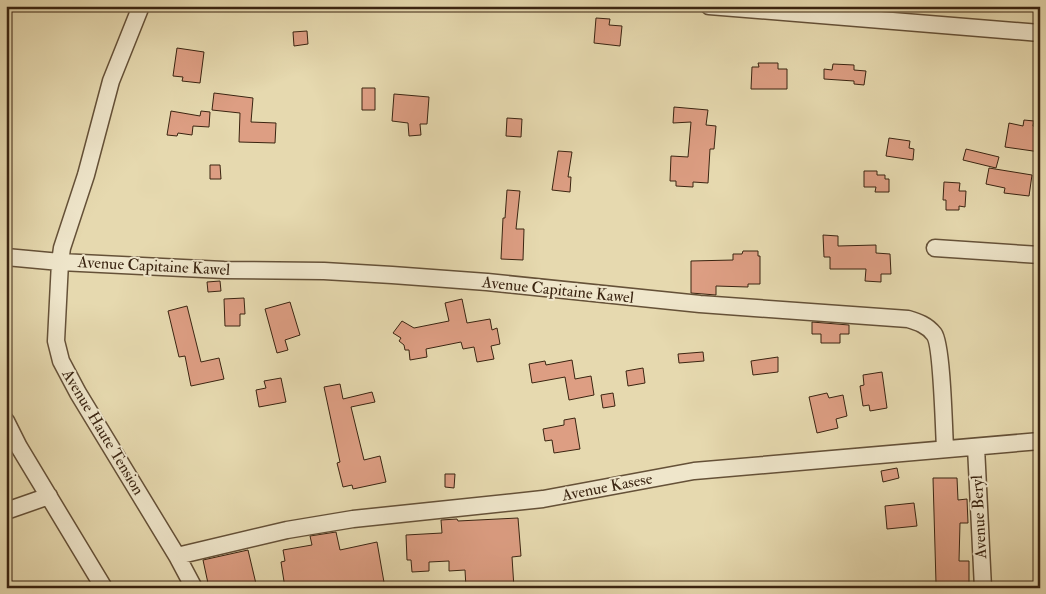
<svg xmlns="http://www.w3.org/2000/svg" width="1046" height="594" font-family="'IM FELL Double Pica',serif">
  <style>
    .building { fill: #dd9e83; stroke: #3a2411 }
    .lines { fill: none; stroke-linecap: round; stroke-linejoin: round }
    .minor-casing { stroke: #655138; stroke-width: 19 }
    .minor { stroke: #efe6cb; stroke-width: 16 }
    .labels { text-anchor: middle; dominant-baseline: central; stroke-width: 4; stroke-linejoin: round; paint-order: stroke }
    .street-label { font-size: 16px; fill: #3a2411; stroke: #efe6cb }
  </style>
  <rect width="100%" height="100%" fill="#e6d9af"/>
  <filter id="stains"><feTurbulence type="fractalNoise" baseFrequency=".004" numOctaves="4"/><feColorMatrix values="0 0 0 0 .2 0 0 0 0 .09 0 0 0 0 .02 0 0 0 .5 -.17"/></filter>
  <radialGradient id="worn" r=".72"><stop offset=".6" stop-color="#630" stop-opacity="0"/><stop offset="1" stop-color="#630" stop-opacity=".3"/></radialGradient>
  <path class="building" d="M 596,18 L 610,19 L 609,25 L 622,26 L 620,46 L 594,43 Z
    M 307,31 L 308,44 L 294,46 L 293,32 Z
    M 177,48 L 204,52 L 200,83 L 182,81 L 183,77 L 173,76 Z
    M 758,63 L 778,63 L 778,69 L 787,69 L 787,89 L 751,89 L 752,67 L 759,67 Z
    M 833,64 L 854,65 L 854,70 L 866,71 L 864,85 L 854,84 L 854,81 L 824,79 L 824,69 L 832,70 Z
    M 362,88 L 375,88 L 375,110 L 362,110 Z
    M 214,93 L 253,98 L 251,122 L 276,123 L 275,143 L 239,142 L 240,113 L 212,110 Z
    M 394,94 L 429,97 L 427,124 L 420,124 L 421,135 L 409,136 L 408,123 L 392,121 Z
    M 674,107 L 708,110 L 706,125 L 716,126 L 714,149 L 710,149 L 708,183 L 693,182 L 693,187 L 676,186 L 676,181 L 670,181 L 671,156 L 688,157 L 691,122 L 673,123 Z
    M 171,111 L 200,116 L 201,111 L 210,112 L 209,127 L 193,126 L 192,135 L 178,133 L 177,136 L 167,135 Z
    M 507,118 L 522,119 L 521,137 L 506,136 Z
    M 1024,120 L 1034,121 L 1033,126 L 1040,127 L 1040,152 L 1005,147 L 1009,123 L 1023,126 Z
    M 889,138 L 910,141 L 909,148 L 914,149 L 913,160 L 886,156 Z
    M 966,149 L 999,157 L 996,168 L 963,160 Z
    M 558,151 L 572,152 L 568,177 L 571,177 L 570,192 L 552,190 Z
    M 210,165 L 220,165 L 221,179 L 210,179 Z
    M 989,168 L 1032,175 L 1029,196 L 1004,193 L 1005,188 L 986,184 Z
    M 864,171 L 877,171 L 877,175 L 885,175 L 885,179 L 889,179 L 889,192 L 875,192 L 876,187 L 864,187 Z
    M 944,182 L 960,183 L 959,191 L 966,191 L 965,207 L 959,206 L 959,210 L 946,210 L 946,200 L 943,200 Z
    M 507,190 L 520,191 L 516,229 L 524,229 L 523,260 L 501,259 L 503,218 L 505,218 Z
    M 823,235 L 838,236 L 838,246 L 876,245 L 876,253 L 890,254 L 891,274 L 881,274 L 881,282 L 865,281 L 866,269 L 830,269 L 830,257 L 824,257 Z
    M 743,251 L 758,251 L 758,256 L 760,256 L 760,284 L 748,284 L 748,287 L 716,286 L 716,295 L 691,293 L 691,261 L 733,260 L 733,254 L 742,254 Z
    M 220,281 L 221,291 L 208,292 L 207,282 Z
    M 244,298 L 245,314 L 240,314 L 240,326 L 225,326 L 224,299 Z
    M 462,299 L 467,323 L 490,319 L 492,330 L 497,328 L 500,344 L 491,346 L 494,359 L 477,362 L 474,347 L 463,349 L 461,342 L 426,349 L 427,357 L 410,360 L 409,350 L 405,350 L 404,345 L 399,341 L 401,338 L 393,333 L 402,321 L 414,328 L 449,321 L 445,303 Z
    M 290,302 L 300,335 L 285,340 L 288,350 L 277,353 L 265,309 Z
    M 187,306 L 201,362 L 219,358 L 224,379 L 191,386 L 185,356 L 179,357 L 168,311 Z
    M 812,322 L 849,325 L 849,334 L 840,334 L 840,343 L 821,343 L 821,334 L 812,334 Z
    M 703,352 L 704,361 L 679,363 L 678,354 Z
    M 778,357 L 778,372 L 753,375 L 751,361 Z
    M 572,360 L 575,379 L 591,376 L 594,395 L 569,400 L 565,377 L 532,383 L 529,364 L 545,361 L 546,365 Z
    M 643,368 L 645,383 L 628,386 L 626,371 Z
    M 882,372 L 887,408 L 870,411 L 869,405 L 863,406 L 860,386 L 864,385 L 863,375 Z
    M 281,378 L 286,402 L 259,407 L 256,390 L 266,388 L 264,381 Z
    M 340,384 L 343,399 L 372,392 L 375,402 L 351,407 L 364,460 L 380,456 L 386,482 L 353,489 L 352,485 L 343,487 L 337,463 L 340,462 L 324,387 Z
    M 613,393 L 615,406 L 603,408 L 601,395 Z
    M 827,393 L 829,398 L 843,395 L 847,416 L 836,419 L 838,428 L 817,433 L 809,397 Z
    M 575,418 L 580,449 L 554,453 L 552,440 L 545,441 L 543,429 L 564,425 L 564,420 Z
    M 897,468 L 899,478 L 883,482 L 881,471 Z
    M 445,474 L 455,474 L 454,488 L 445,487 Z
    M 933,478 L 957,478 L 958,500 L 967,499 L 968,523 L 960,523 L 959,561 L 969,561 L 969,583 L 936,583 Z
    M 914,503 L 917,526 L 887,529 L 885,506 Z
    M 518,518 L 521,556 L 512,557 L 514,588 L 466,588 L 465,570 L 449,571 L 449,561 L 429,562 L 429,571 L 412,572 L 411,560 L 407,560 L 406,535 L 442,533 L 441,520 L 457,519 L 458,521 Z
    M 336,532 L 340,550 L 377,542 L 385,588 L 285,588 L 281,562 L 285,561 L 283,550 L 312,545 L 310,536 Z
    M 248,550 L 257,588 L 209,588 L 203,560 Z"/>
  <g class="lines">
    <g class="minor-casing">
      <path id="minor" d="M 141,6 L 111,81 L 86,175 L 62,248 L 60,262 L 56,341 L 61,361 L 78,393 L 177,556 L 194,588
        M 709,6 L 1040,33
        M 935,248 L 1040,255
        M 6,257 L 60,262 L 224,270 L 324,271 L 392,275 L 487,282 L 700,304 L 908,319 C 918,322 927,325 934,334 C 942,344 944,431 945,449
        M 6,421 L 19,447 L 104,588
        M 976,447 L 983,588
        M 6,511 L 49,496
        M 177,556 L 287,530 L 353,519 L 543,499 L 694,471 L 1040,441"/>
    </g>
    <use href="#minor" class="minor"/>
  </g>
  <g class="labels">
    <g class="street-label">
      <text transform="translate(154 266) rotate(3)">Avenue Capitaine Kawel</text>
      <text transform="translate(558 290) rotate(6)">Avenue Capitaine Kawel</text>
      <text transform="translate(103 432) rotate(59)">Avenue Haute Tension</text>
      <text transform="translate(607 487) rotate(-11)">Avenue Kasese</text>
      <text transform="translate(979 517) rotate(-93)">Avenue Beryl</text>
    </g>
  </g>
  <rect width="1046" height="594" fill="none" stroke="#e6d9af" stroke-width="25"/>
  <rect x="8" y="8" width="1031" height="579" fill="none" stroke="#3a2411" stroke-width="2.5"/>
  <rect x="12" y="12" width="1021" height="569" fill="none" stroke="#3a2411"/>
  <rect width="100%" height="100%" filter="url(#stains)"/>
  <rect width="100%" height="100%" fill="url(#worn)"/>
</svg>
